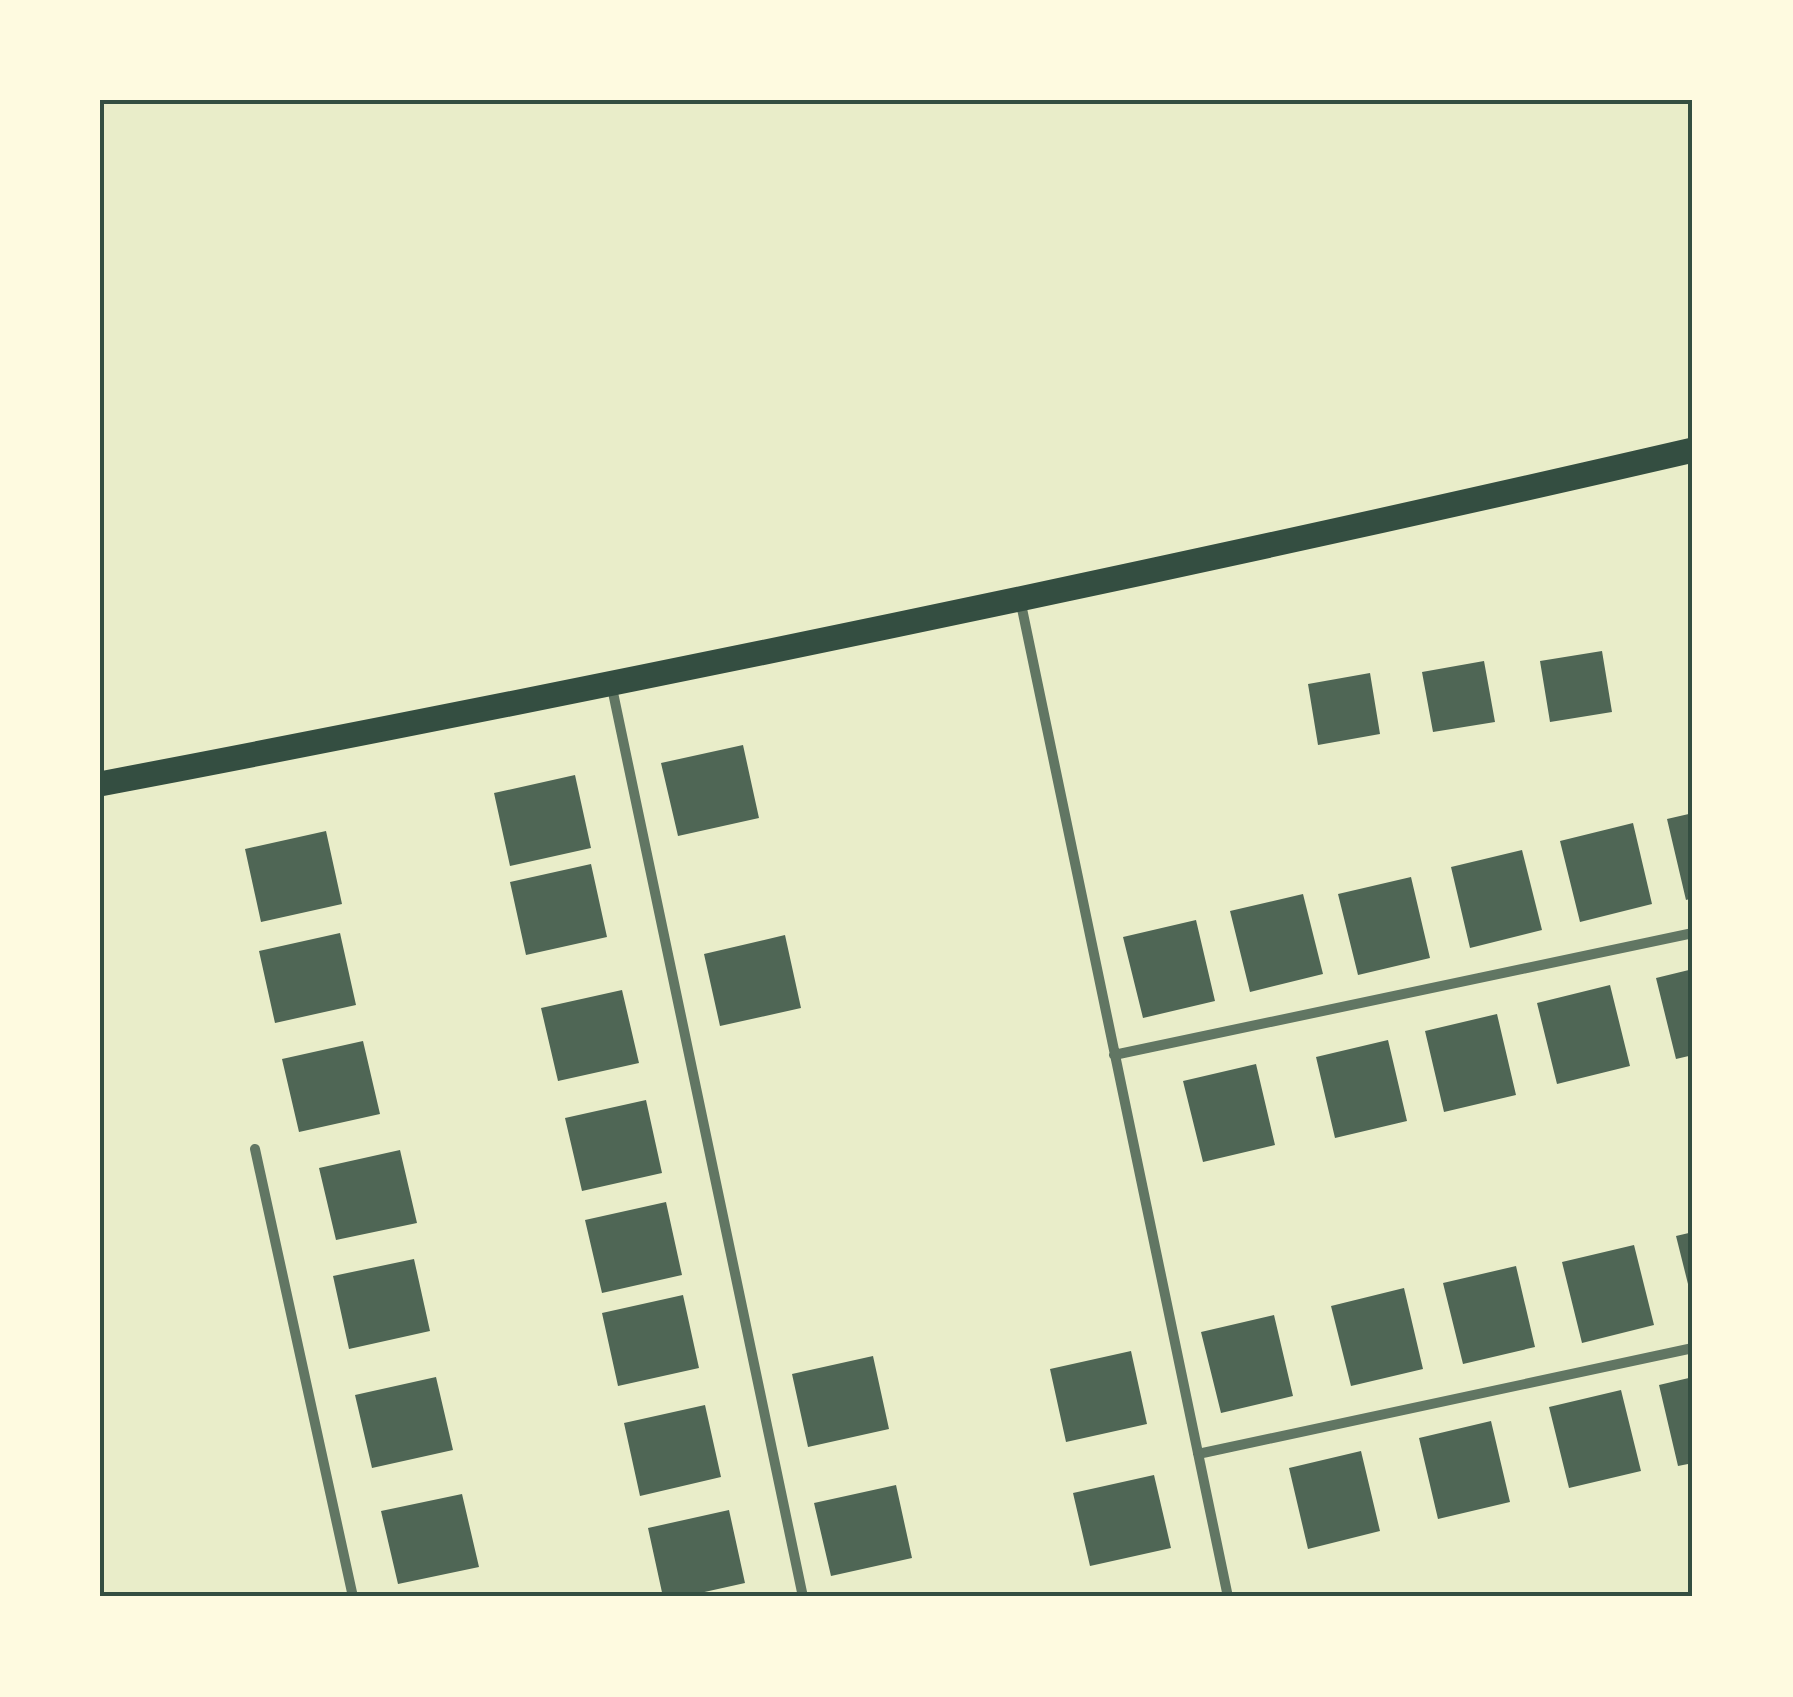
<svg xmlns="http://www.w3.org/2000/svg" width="1793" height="1697" font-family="Roboto,sans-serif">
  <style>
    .building { fill: #4f6655 }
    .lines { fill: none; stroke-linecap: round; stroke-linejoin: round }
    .minor { stroke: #617663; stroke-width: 10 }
    .primary { stroke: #344e41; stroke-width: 25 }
    .neatline { fill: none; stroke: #344e41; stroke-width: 4 }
  </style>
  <rect width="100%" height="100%" fill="#e9edc9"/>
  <path class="building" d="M 1602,651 L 1612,712 L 1550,722 L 1540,661 Z
    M 1484,661 L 1495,722 L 1433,732 L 1422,672 Z
    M 1370,673 L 1380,734 L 1318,745 L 1308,684 Z
    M 743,745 L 759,818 L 678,836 L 661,763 Z
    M 575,775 L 591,848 L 510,866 L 494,793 Z
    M 1693,813 L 1693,898 L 1686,900 L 1667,819 Z
    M 1633,823 L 1652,904 L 1580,922 L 1560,841 Z
    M 326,831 L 342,904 L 261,922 L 245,849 Z
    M 1522,850 L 1542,930 L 1470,948 L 1451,867 Z
    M 591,864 L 607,937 L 526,955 L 510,882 Z
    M 1411,877 L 1430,958 L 1358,975 L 1338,894 Z
    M 1303,894 L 1323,974 L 1250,992 L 1230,911 Z
    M 1196,920 L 1215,1001 L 1143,1018 L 1123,937 Z
    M 340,933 L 356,1005 L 275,1023 L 259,951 Z
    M 785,935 L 801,1008 L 720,1026 L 704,954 Z
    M 1693,969 L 1693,1055 L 1676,1059 L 1656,978 Z
    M 1610,985 L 1630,1066 L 1557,1084 L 1537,1003 Z
    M 622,990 L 639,1063 L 558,1081 L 541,1008 Z
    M 1497,1014 L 1516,1095 L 1444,1112 L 1425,1031 Z
    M 1388,1040 L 1407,1121 L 1335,1138 L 1316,1057 Z
    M 363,1041 L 380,1114 L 299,1132 L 282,1059 Z
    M 1256,1064 L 1275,1145 L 1203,1162 L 1183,1081 Z
    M 646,1100 L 662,1173 L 582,1191 L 565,1118 Z
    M 400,1150 L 417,1223 L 336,1240 L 319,1168 Z
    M 666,1202 L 682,1275 L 602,1293 L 585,1220 Z
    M 1693,1232 L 1693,1300 L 1692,1300 L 1676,1236 Z
    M 1634,1245 L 1654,1325 L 1582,1343 L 1562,1262 Z
    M 414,1259 L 430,1331 L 349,1349 L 333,1276 Z
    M 1516,1266 L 1535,1347 L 1463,1364 L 1443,1283 Z
    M 1404,1288 L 1423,1369 L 1351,1386 L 1331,1306 Z
    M 683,1295 L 699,1368 L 618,1386 L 602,1313 Z
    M 1274,1315 L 1293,1396 L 1221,1413 L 1201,1332 Z
    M 1131,1351 L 1147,1424 L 1066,1442 L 1050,1369 Z
    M 873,1356 L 889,1429 L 808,1447 L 792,1374 Z
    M 436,1377 L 453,1450 L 372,1468 L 355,1395 Z
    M 1693,1377 L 1693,1463 L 1678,1466 L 1659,1385 Z
    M 1621,1390 L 1641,1471 L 1569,1488 L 1549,1407 Z
    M 705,1405 L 721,1477 L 640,1496 L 624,1423 Z
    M 1491,1421 L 1510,1502 L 1438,1519 L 1419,1438 Z
    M 1361,1451 L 1380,1531 L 1308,1549 L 1289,1468 Z
    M 1154,1475 L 1171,1548 L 1090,1566 L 1073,1493 Z
    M 896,1485 L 912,1558 L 831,1576 L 814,1503 Z
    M 462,1494 L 479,1567 L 398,1584 L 381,1511 Z
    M 729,1510 L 745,1583 L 682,1597 L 663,1597 L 648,1528 Z"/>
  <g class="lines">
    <path class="minor" d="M 1020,599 L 1228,1597
      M 611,683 L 803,1597
      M 1114,1055 L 1693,933
      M 255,1149 L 353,1597
      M 1198,1454 L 1693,1348"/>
    <path class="primary" d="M 100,784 C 633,682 1165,572 1693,450"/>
  </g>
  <rect width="1793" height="1697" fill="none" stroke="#fefae0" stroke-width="205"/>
  <rect x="102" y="102" width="1588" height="1492" class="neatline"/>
</svg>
